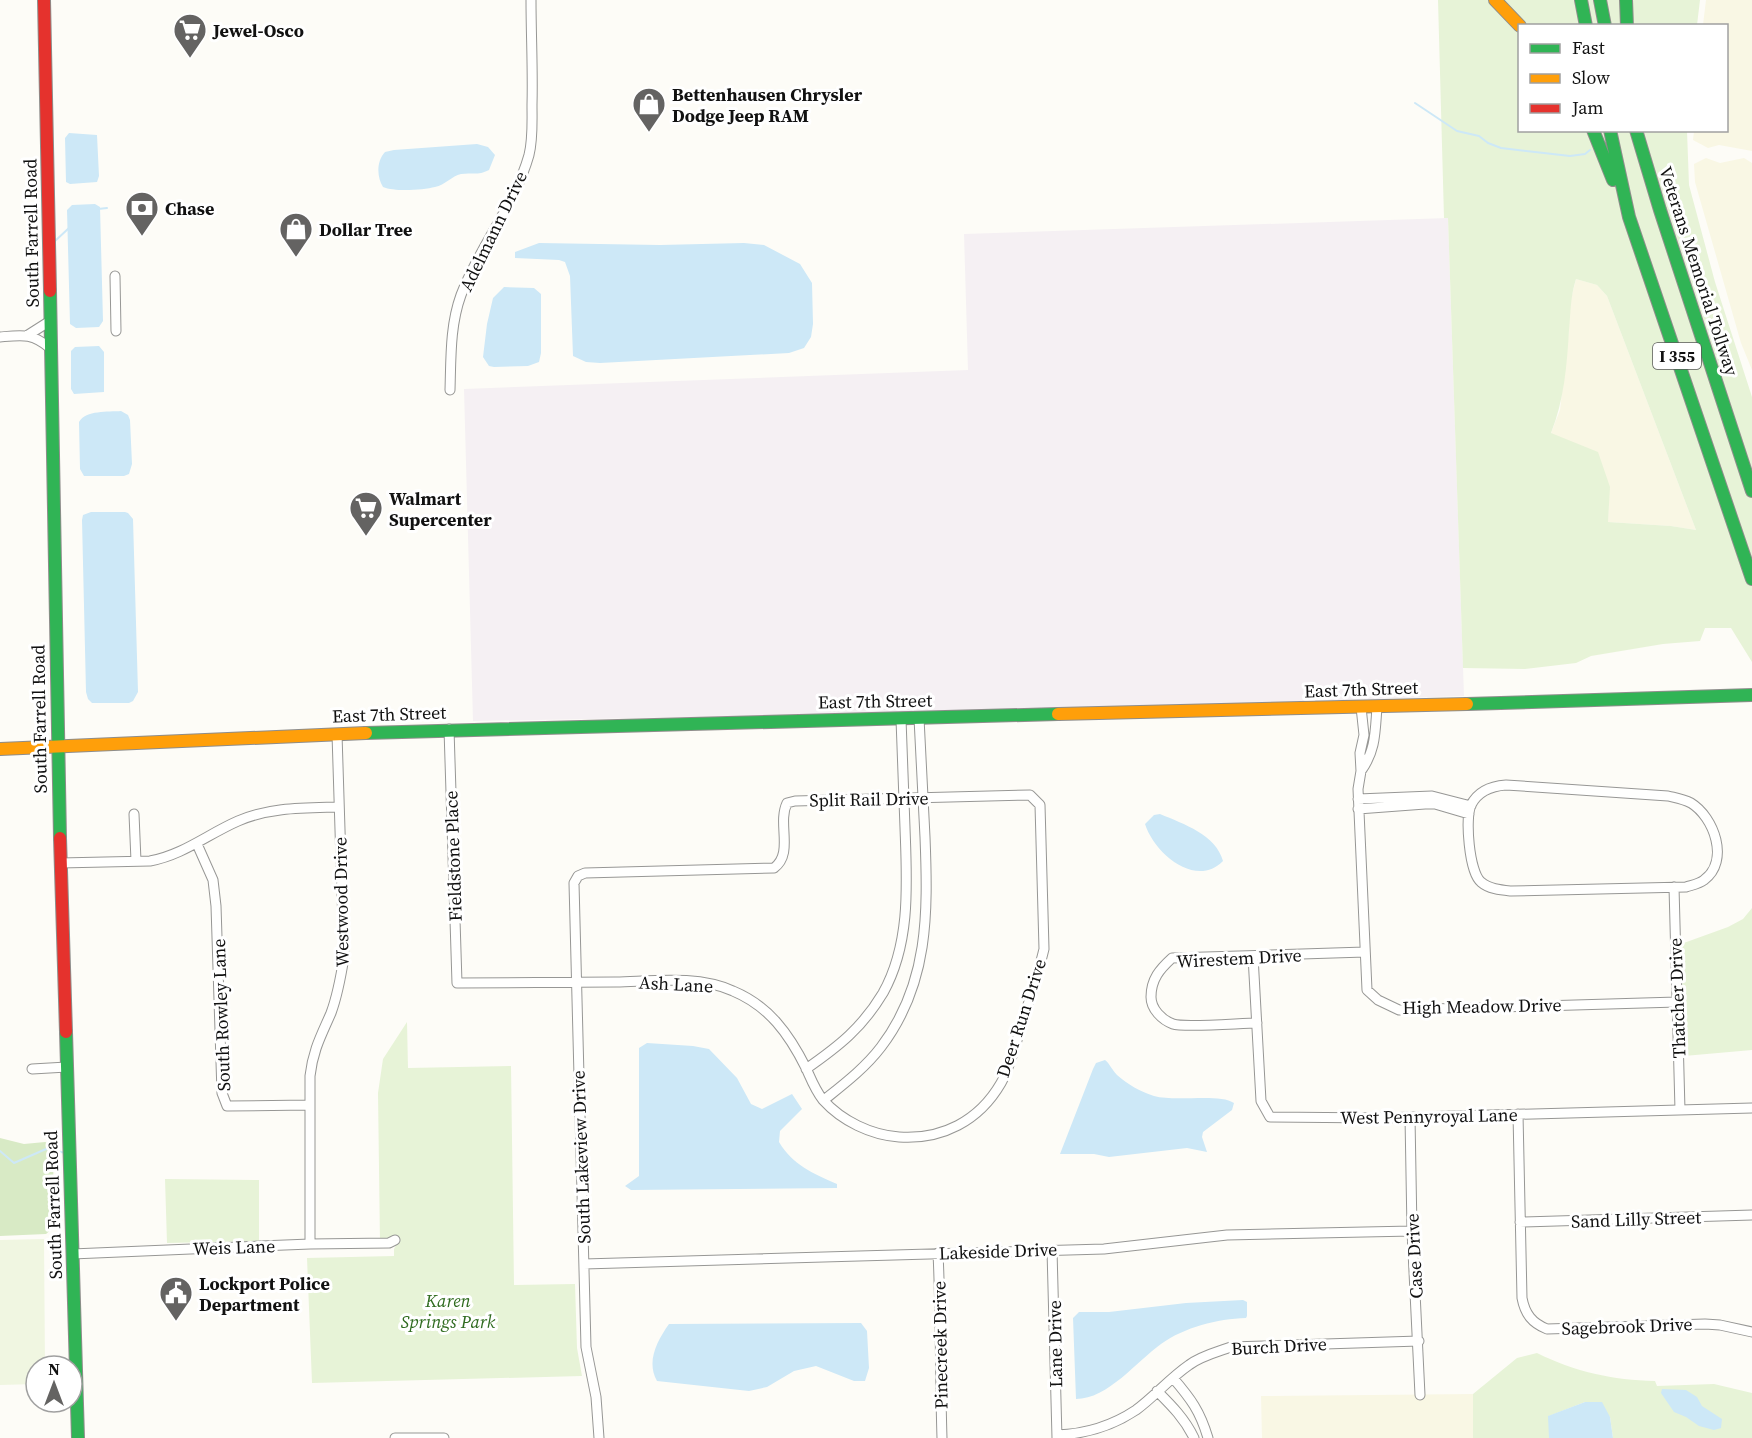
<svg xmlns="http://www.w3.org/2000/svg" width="1752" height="1438" font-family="'Source Serif 4',serif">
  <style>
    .industrial { fill: #f5f0f3 }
    .farmland { fill: #f9f7e4 }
    .green { fill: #e7f3d7; fill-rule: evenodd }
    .forest { fill: #d8eac5 }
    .pitch { fill: #f0f6e1 }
    .water { fill: #cde8f7 }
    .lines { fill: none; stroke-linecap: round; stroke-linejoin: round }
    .stream { stroke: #cde8f7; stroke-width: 2 }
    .street-casing { stroke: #979795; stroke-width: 11 }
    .fast-casing { stroke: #8e8d8b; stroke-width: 14 }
    .slow-casing { stroke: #8e8d8b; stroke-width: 14 }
    .jam-casing { stroke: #8e8d8b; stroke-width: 14 }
    .street { stroke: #fffffe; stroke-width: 9 }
    .fast { stroke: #30b455; stroke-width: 12 }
    .slow { stroke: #ff9f0a; stroke-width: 12 }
    .jam { stroke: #e5322d; stroke-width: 12 }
    .labels { text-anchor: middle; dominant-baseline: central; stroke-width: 6; stroke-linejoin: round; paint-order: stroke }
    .shield { fill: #fff; stroke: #585858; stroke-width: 1.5 }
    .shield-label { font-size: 16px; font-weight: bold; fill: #111 }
    .poi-label { font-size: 18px; font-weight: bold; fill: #111; stroke: #fff; text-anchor: start }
    .street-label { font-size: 18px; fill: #111; stroke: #fff }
    .park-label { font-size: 18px; font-style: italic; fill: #2f6b1f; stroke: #fff }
  </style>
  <rect width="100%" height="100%" fill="#fdfcf7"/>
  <path class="industrial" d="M 1448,218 L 1464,696 L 980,712 L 473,721 L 464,389 L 968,370 L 964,234 Z"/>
  <path class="farmland" d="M 1706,0 L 1752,0 L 1752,151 L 1719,145 L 1708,148 L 1693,140 L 1694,131 L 1726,130 L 1726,26 L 1703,25 Z
    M 1706,158 L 1720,163 L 1744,158 L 1752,163 L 1752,370 L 1741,343 L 1695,182 L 1694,164 Z
    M 1576,279 L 1597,285 L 1607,296 L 1696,530 L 1671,526 L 1608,522 L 1609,487 L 1551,433 L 1560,410 L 1569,329 L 1569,307 Z
    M 1473,1394 L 1473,1438 L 1262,1438 L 1261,1396 Z"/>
  <path class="green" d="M 1438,0 L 1700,0 L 1697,25 L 1520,26 L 1520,130 L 1687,131 L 1689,185 L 1715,282 L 1752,397 L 1752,662 L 1731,628 L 1705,628 L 1700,641 L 1663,644 L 1591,656 L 1576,663 L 1525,669 L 1463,668 L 1448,218 L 1444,218 ZM 1576,279 L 1597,285 L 1607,296 L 1696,530 L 1671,526 L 1608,522 L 1610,487 L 1598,452 L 1551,433 C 1564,401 1567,365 1569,330 C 1571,310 1570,299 1576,279 Z
    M 1752,908 L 1752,1050 L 1684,1056 L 1681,944 L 1728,927 L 1743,919 Z
    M 407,1022 L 408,1068 L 511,1066 L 514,1285 L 575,1284 L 577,1348 L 582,1376 L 312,1383 L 307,1258 L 394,1256 L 394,1249 L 397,1243 L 380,1243 L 378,1093 L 383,1059 Z
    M 165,1179 L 259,1180 L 259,1241 L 167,1243 Z
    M 1537,1353 C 1575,1372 1613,1380 1655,1381 L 1657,1386 L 1714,1384 L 1752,1393 L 1752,1438 L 1613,1438 L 1610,1417 L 1585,1402 L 1549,1416 L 1549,1438 L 1473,1438 L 1473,1394 L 1517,1358 Z"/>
  <path class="forest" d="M 0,1138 L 24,1144 L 45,1142 L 53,1144 L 54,1227 L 46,1234 L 0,1236 Z"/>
  <path class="pitch" d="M 44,1239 L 45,1366 L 36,1366 L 36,1384 L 0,1385 L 0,1240 Z"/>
  <path class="water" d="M 69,133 L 97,135 L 99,176 L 97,182 L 70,184 L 66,182 L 65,138 Z
    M 477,144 L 488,147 L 495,155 L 489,170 C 477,176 472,172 461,174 C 452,176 445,185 435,187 C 423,190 395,192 383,187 C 377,177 376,162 385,152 L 394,150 Z
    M 95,204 L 100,207 L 103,321 L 99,327 L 76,328 L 70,324 L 67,210 L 72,205 Z
    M 539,243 L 660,245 L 744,243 L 764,245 L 800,264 L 812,283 L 813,324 L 811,337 L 804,348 L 789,353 L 600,363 L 586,362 L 573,356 L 570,276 L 565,262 L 559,260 L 515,258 L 515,252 Z
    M 504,287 L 534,288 L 541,294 L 541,353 L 539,362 L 528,366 L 494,367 L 489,366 L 483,357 L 487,324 L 493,298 Z
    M 99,346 L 104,352 L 104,392 L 74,394 L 71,389 L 71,351 L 75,347 Z
    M 121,411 L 128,415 L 130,420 L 132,464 L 129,474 L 124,476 L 84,476 L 80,469 L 79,422 C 86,410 108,412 121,411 Z
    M 91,512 L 125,512 L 128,513 L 133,519 L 138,692 L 133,701 L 129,703 L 92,703 L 88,699 L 86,692 L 82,520 L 83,515 Z
    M 1160,814 C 1184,824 1216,835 1223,861 C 1196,889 1154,853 1145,824 L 1154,815 Z
    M 647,1043 L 693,1046 L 709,1049 L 737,1078 L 751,1104 L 762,1109 L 792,1094 L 802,1109 L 780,1131 L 779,1142 C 793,1165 812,1173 837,1184 L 837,1188 L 631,1190 L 625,1186 L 639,1176 L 639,1048 Z
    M 1105,1060 C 1110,1064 1112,1070 1117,1075 C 1127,1084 1141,1092 1154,1096 C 1176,1102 1220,1093 1234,1103 L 1232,1110 L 1203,1132 L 1202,1137 L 1207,1152 L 1187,1148 L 1109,1157 L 1094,1154 L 1060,1154 L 1093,1069 L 1096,1063 Z
    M 1243,1300 L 1247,1302 L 1247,1316 L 1246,1318 C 1217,1319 1185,1327 1161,1344 C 1137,1361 1108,1399 1076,1399 L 1073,1318 L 1079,1312 L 1109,1312 L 1186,1303 Z
    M 861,1323 L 867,1331 L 869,1368 L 865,1381 L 854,1381 L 816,1366 L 794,1371 L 767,1387 L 749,1391 L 657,1381 C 646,1362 657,1341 669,1324 Z
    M 1662,1389 L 1686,1390 L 1697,1397 L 1702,1406 L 1722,1419 L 1721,1428 L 1714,1430 L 1699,1426 L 1686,1417 L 1674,1412 L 1661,1393 Z
    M 1585,1402 L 1602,1402 L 1610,1417 L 1613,1438 L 1549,1438 L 1548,1416 Z"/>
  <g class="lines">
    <path class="stream" d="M 1415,103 L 1457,131 L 1479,136 L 1488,143 L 1501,148 L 1570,156 L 1585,154 L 1590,150
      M 98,209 L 107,208
      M 55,241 L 69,228
      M 0,1151 L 14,1163 L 46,1149 L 66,1153"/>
    <g class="street-casing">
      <path id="street" d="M 115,276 L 116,331
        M 28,335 L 50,321
        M 0,337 C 23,335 32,333 50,348
        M 450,390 C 451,358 450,325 461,295 C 479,247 515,205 529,155 C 533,139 532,121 532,105 C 533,70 531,35 531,0
        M 1361,707 L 1364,735 L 1360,753 L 1361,771 L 1358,789 L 1367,990 L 1378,1000 L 1399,1010 L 1677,1002
        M 449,729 L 457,983 C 510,983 563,982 616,982 C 654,981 698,975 733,991 C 769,1006 789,1034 806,1068 C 811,1079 815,1090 823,1100 C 842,1121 871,1135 899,1137 C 942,1140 979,1121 1001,1083 C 1011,1065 1016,1043 1022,1023 C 1030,999 1038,974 1044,949 L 1040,805 L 1030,795 L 795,801 L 787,803 C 777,824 794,853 774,868 L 585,873 L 578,876 L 574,883 L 586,1347 L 596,1397 L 599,1438
        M 1361,771 C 1376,750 1375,732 1377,707
        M 1506,785 L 1668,796 C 1676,798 1683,799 1691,803 C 1714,817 1730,861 1704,880 C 1699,884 1692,885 1686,887 L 1511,891 C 1501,890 1489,889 1481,882 C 1469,872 1465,818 1471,805 C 1478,791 1492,786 1506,785 Z
        M 1358,799 L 1432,796 L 1471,806
        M 1358,809 L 1425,804 L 1435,804 L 1469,814
        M 134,814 L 136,861
        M 197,844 L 213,880 L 216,906 L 222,1093 L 227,1106 L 309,1105
        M 60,863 L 150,861 C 183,855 208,834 238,821 C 270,807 305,808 339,807
        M 1674,887 L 1680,1110
        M 1253,956 L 1261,1101 L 1270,1117 L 1380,1118 L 1752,1108
        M 1257,1023 C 1242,1023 1184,1028 1173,1024 C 1162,1020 1151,1009 1151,997 C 1151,979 1160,969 1172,958 L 1365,952
        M 32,1069 L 67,1067
        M 806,1069 C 839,1046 862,1028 883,993 C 911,943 907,883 905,828 C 904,792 902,755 901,719
        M 824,1100 C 844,1084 865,1068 881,1047 C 929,984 928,913 925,837 C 923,798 921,758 919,718
        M 1518,1114 L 1522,1298 C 1525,1314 1532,1323 1547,1329 L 1705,1324 L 1720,1325 L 1752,1332
        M 1410,1117 L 1412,1231 L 1420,1395
        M 1520,1222 L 1752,1215
        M 310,1244 L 310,1076 C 313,1050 321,1036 331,1013 C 338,994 341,976 344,957 L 337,734
        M 1052,1250 L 1057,1438
        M 938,1253 C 941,1315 940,1376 942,1438
        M 72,1254 L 310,1244 L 389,1243 L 395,1240
        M 584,1264 L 1104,1249 L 1227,1235 L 1412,1231
        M 1173,1378 C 1191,1399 1200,1411 1208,1438
        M 1157,1391 C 1172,1406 1185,1419 1194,1438
        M 1057,1435 C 1085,1434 1112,1426 1136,1410 C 1154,1397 1170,1378 1189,1365 C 1201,1356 1217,1352 1231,1347 L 1419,1341
        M 395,1438 L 444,1438"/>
    </g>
    <g class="fast-casing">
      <path id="fast" d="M 1581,0 L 1586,26
        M 1600,0 L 1605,26
        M 1626,0 L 1627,26
        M 1593,130 L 1613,180
        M 1610,130 L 1629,217 L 1752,579
        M 1636,130 L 1660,210 L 1752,491
        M 50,291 L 60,838
        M 1467,704 L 1752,695
        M 366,733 L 1058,714
        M 66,1032 L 78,1438"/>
    </g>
    <g class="slow-casing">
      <path id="slow" d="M 1495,0 L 1520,26
        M 1058,714 L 1467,704
        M 0,749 L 366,733"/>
    </g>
    <g class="jam-casing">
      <path id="jam" d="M 44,0 L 50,291
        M 60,838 L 66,1032"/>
    </g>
    <use href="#street" class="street"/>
    <use href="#fast" class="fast"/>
    <use href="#slow" class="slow"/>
    <use href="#jam" class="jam"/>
  </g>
  <defs>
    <g id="supermarket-pin" transform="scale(1.725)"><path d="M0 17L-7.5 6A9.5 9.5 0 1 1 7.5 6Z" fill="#646362" stroke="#fff"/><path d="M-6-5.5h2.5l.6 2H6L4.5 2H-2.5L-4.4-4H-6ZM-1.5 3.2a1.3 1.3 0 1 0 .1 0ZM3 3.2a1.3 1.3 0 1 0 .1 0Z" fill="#fff"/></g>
    <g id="shop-pin" transform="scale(1.725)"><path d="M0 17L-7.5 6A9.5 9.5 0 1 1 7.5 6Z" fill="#646362" stroke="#fff"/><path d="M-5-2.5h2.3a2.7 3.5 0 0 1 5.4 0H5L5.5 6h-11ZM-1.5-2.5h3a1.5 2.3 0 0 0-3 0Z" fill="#fff"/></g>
    <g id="bank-pin" transform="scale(1.725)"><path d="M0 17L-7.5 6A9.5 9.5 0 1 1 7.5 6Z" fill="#646362" stroke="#fff"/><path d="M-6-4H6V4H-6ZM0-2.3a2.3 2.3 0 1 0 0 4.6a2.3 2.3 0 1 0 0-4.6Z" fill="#fff"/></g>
    <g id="civic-pin" transform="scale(1.725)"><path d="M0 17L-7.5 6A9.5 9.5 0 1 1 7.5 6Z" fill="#646362" stroke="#fff"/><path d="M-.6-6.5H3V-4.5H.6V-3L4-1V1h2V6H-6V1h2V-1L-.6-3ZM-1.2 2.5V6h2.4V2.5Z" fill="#fff"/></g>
  </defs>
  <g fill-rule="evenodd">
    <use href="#supermarket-pin" x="190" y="30"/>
    <use href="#shop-pin" x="649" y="104"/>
    <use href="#bank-pin" x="142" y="208"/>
    <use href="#shop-pin" x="296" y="229"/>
    <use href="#supermarket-pin" x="366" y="508"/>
    <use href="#civic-pin" x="176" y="1293"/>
  </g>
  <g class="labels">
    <rect class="shield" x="1653" y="343" width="48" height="26" rx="4.5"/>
    <g class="shield-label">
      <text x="1677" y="356">I 355</text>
    </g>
    <g class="poi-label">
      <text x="213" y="30">Jewel-Osco</text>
      <text x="672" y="94">Bettenhausen Chrysler<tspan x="672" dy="21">Dodge Jeep RAM</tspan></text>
      <text x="165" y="208">Chase</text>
      <text x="319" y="229">Dollar Tree</text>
      <text x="389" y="498">Walmart<tspan x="389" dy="21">Supercenter</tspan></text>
      <text x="199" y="1283">Lockport Police<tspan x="199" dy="21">Department</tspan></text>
    </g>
    <g class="street-label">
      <text transform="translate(493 231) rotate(-64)">Adelmann Drive</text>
      <text transform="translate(31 233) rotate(-91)">South Farrell Road</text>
      <text transform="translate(1699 271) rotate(72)">Veterans Memorial Tollway</text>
      <text transform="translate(1361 689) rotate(-2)">East 7th Street</text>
      <text transform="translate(875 701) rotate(-1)">East 7th Street</text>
      <text transform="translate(389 714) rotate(-2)">East 7th Street</text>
      <text transform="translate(39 719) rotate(-91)">South Farrell Road</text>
      <text transform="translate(869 799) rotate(-1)">Split Rail Drive</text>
      <text transform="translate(453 856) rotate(-92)">Fieldstone Place</text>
      <text transform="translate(341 902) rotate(-91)">Westwood Drive</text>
      <text transform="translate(1239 958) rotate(-3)">Wirestem Drive</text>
      <text transform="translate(676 984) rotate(3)">Ash Lane</text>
      <text transform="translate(1677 998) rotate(-92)">Thatcher Drive</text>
      <text transform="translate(1482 1006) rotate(-1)">High Meadow Drive</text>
      <text transform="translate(221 1015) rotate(-92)">South Rowley Lane</text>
      <text transform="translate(1021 1018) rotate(-72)">Deer Run Drive</text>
      <text transform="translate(1429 1116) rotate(-1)">West Pennyroyal Lane</text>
      <text transform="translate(581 1157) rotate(-92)">South Lakeview Drive</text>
      <text transform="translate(53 1205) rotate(-92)">South Farrell Road</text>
      <text transform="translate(1636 1219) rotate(-2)">Sand Lilly Street</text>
      <text transform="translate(234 1247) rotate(-2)">Weis Lane</text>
      <text transform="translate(998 1251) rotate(-2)">Lakeside Drive</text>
      <text transform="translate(1414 1256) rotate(-93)">Case Drive</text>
      <text transform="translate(1627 1326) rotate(-2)">Sagebrook Drive</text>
      <text transform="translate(1055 1344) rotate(-91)">Lane Drive</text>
      <text transform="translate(940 1345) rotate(-91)">Pinecreek Drive</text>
      <text transform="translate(1279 1346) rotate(-3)">Burch Drive</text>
    </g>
    <g class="park-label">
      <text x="448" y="1300">Karen<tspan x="448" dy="21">Springs Park</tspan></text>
    </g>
  </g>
  <rect x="1518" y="24" width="210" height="108" fill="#ffffff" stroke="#a0a0a0" stroke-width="1.5"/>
  <rect x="1530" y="44" width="30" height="9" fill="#30b455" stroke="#a0a0a0" stroke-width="1.5"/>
  <text x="1572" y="54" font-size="18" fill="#111111">Fast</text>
  <rect x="1530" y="74" width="30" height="9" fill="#ff9f0a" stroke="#a0a0a0" stroke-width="1.5"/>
  <text x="1572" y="84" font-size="18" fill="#111111">Slow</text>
  <rect x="1530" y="104" width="30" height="9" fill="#e5322d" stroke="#a0a0a0" stroke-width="1.5"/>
  <text x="1572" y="114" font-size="18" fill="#111111">Jam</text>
  <g transform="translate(54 1384)"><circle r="28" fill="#ffffff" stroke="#a0a0a0" stroke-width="1.5"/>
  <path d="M0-4.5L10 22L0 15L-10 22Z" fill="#646362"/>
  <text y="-9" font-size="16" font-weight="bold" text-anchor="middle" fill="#111111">N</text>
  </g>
</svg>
